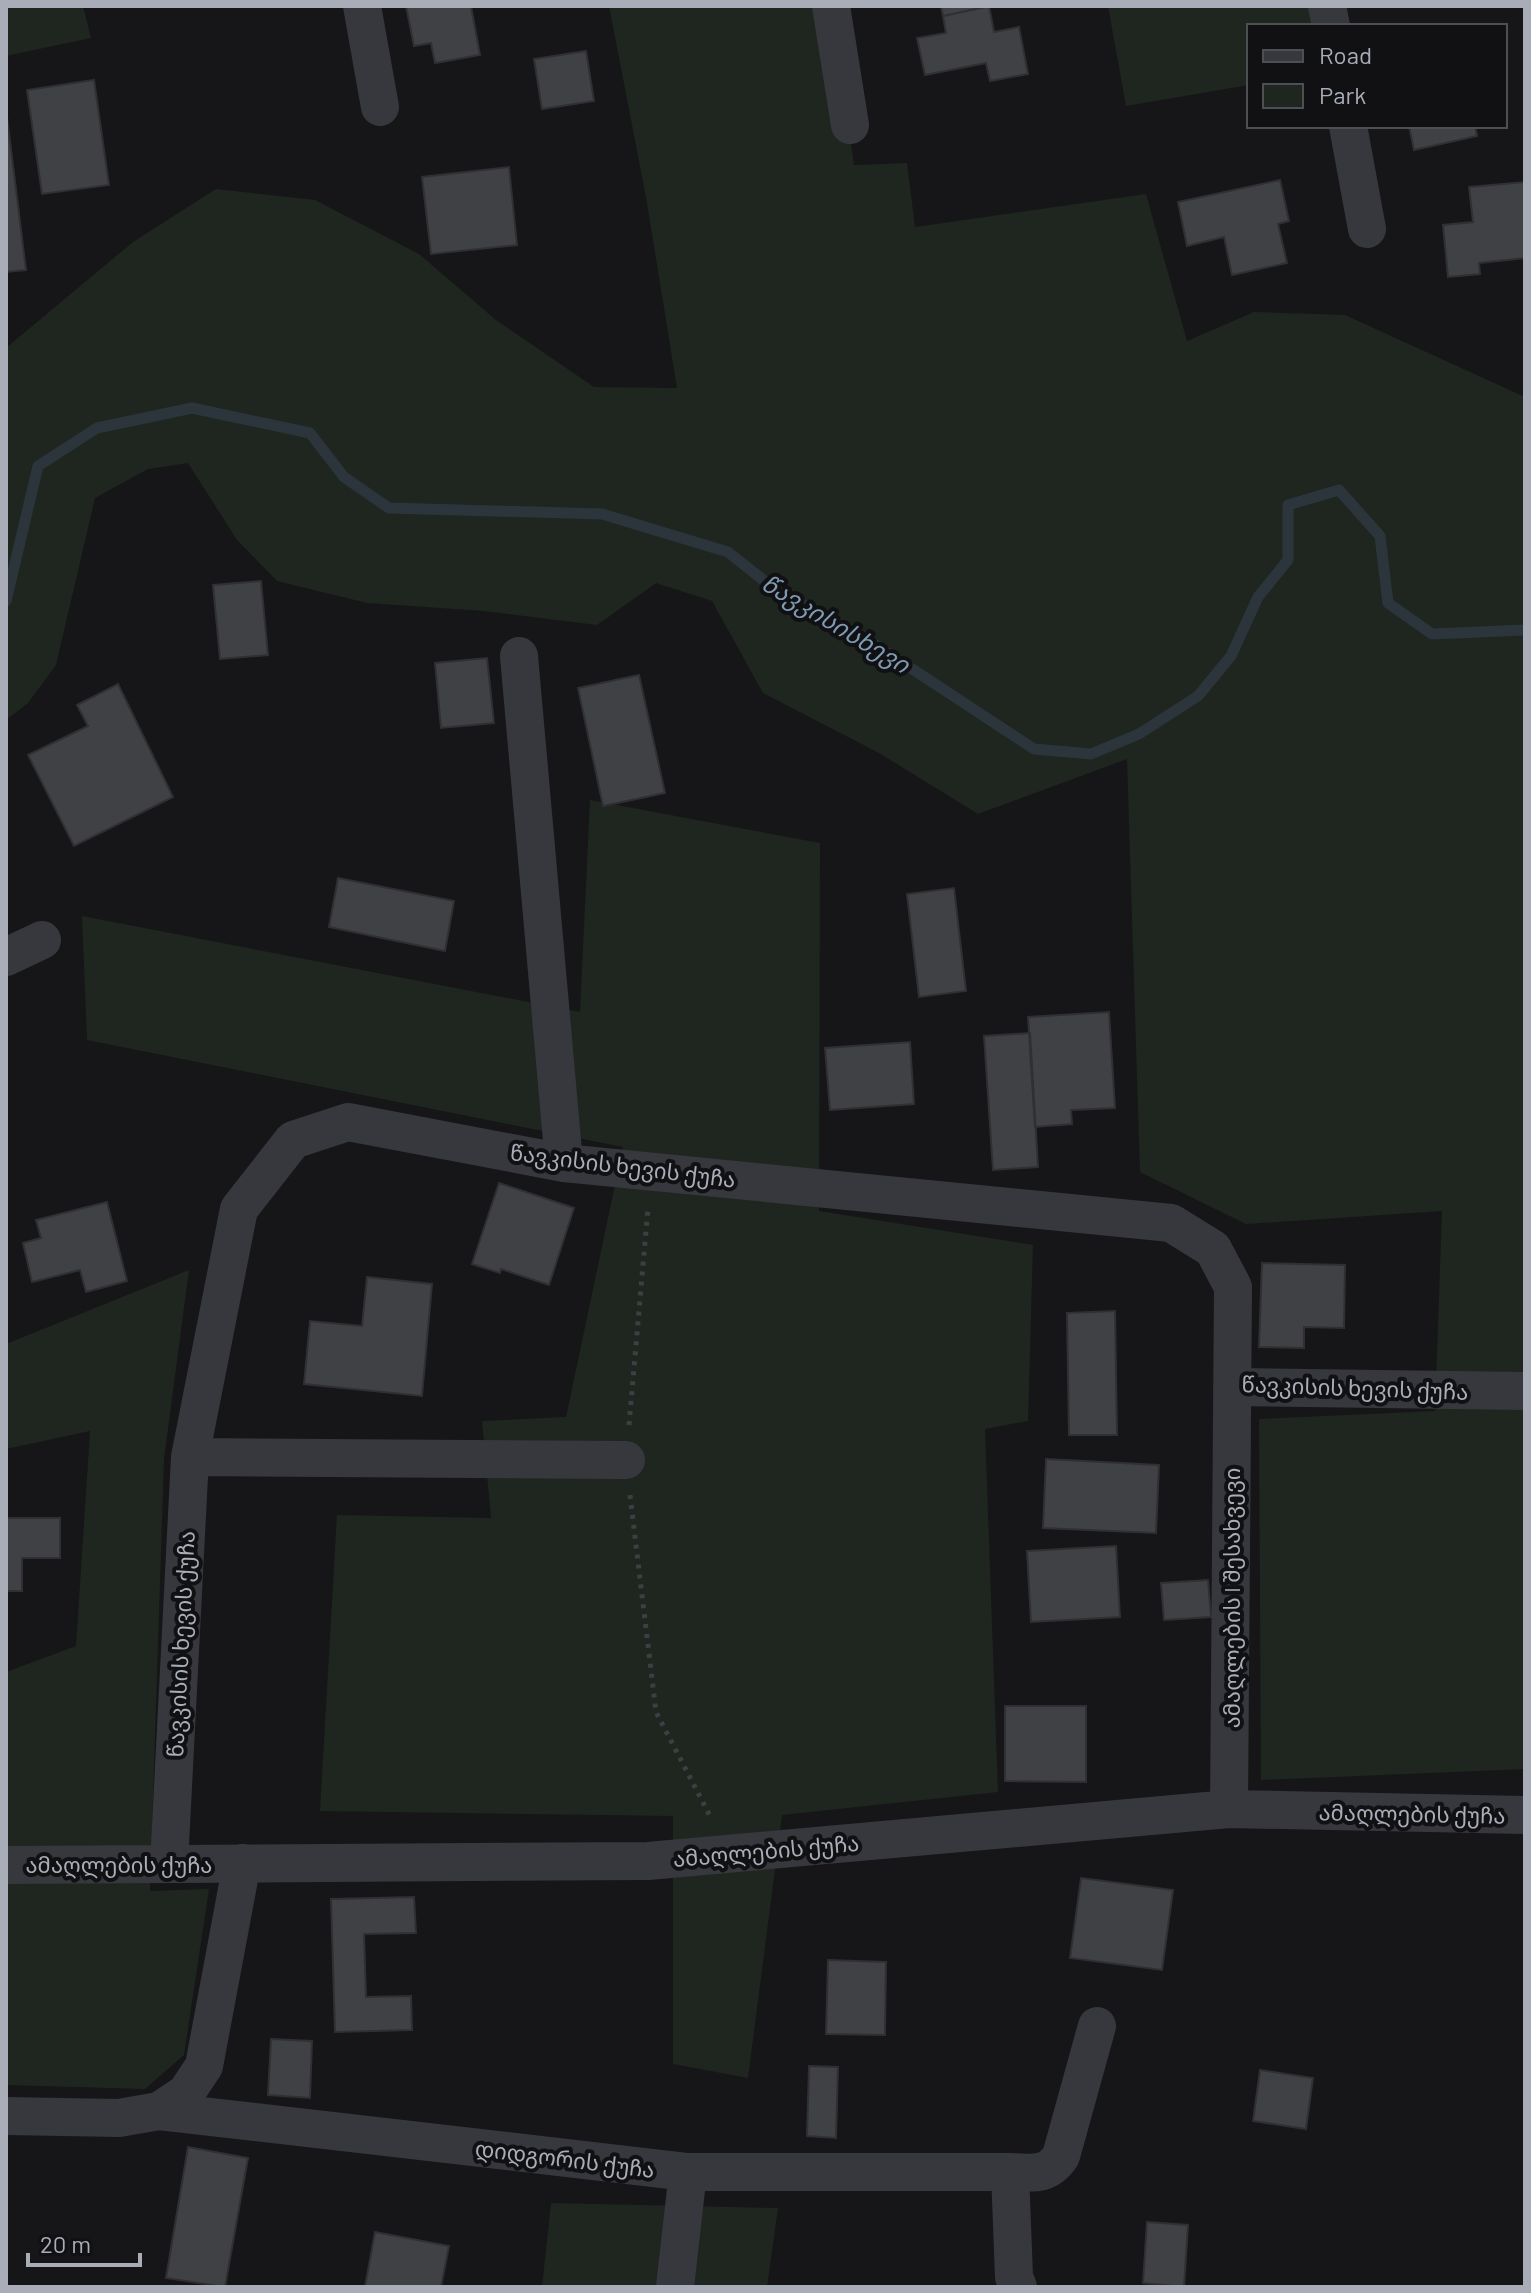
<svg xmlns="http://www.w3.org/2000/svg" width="1531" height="2293" font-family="Barlow,'Noto Sans Georgian',sans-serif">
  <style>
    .green { fill: #1e261f }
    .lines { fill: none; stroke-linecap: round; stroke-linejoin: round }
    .stream { stroke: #2c353c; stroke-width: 11 }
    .building { fill: #404145; stroke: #303034; stroke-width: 2 }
    .path { stroke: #3d3f44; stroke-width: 5; stroke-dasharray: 4 6; stroke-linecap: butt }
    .minor { stroke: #37383d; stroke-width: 38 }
    .labels { text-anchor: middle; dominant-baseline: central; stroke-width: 8; stroke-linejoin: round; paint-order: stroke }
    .street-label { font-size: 22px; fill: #a8adb8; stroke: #111113 }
    .water-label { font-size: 24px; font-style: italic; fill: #7f9bb3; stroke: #111113 }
  </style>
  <rect width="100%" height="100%" fill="#161618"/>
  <path class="green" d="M 6,6 L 83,6 L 91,38 L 6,56 Z
    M 609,6 L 831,6 L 854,165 L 907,163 L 915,227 L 1146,194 L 1187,341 L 1254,312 L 1345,315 L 1525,397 L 1525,1769 L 1261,1780 L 1259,1419 L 1435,1411 L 1442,1211 L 1246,1224 L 1140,1172 L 1127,759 L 978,814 L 879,753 L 763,693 L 712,601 L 656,583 L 597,625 L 484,611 L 367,603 L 277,581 L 237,540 L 188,463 L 148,469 L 95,498 L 56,665 L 28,703 L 6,720 L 6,348 L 133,242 L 216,189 L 315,200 L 419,254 L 496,320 L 594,387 L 677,388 L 646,197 Z
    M 1108,6 L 1314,6 L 1317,26 L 1249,26 L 1249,85 L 1126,106 Z
    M 590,800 L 820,843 L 819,1211 L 1033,1245 L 1028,1421 L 985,1429 L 998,1792 L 782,1815 L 748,2078 L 673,2064 L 673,1816 L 320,1811 L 337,1515 L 491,1518 L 482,1421 L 566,1417 L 623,1147 L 87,1040 L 82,916 L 580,1012 Z
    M 189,1270 L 164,1459 L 150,1891 L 209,1889 L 184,2055 L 145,2089 L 6,2085 L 6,1672 L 76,1646 L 90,1431 L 6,1449 L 6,1344 Z
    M 551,2203 L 778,2208 L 767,2287 L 542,2287 Z"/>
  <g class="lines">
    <path class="stream" d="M 6,601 L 38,466 L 97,428 L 192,408 L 310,433 L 344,477 L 389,508 L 602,514 L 728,552 L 777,591 L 859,634 L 1034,749 L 1091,754 L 1139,734 L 1198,696 L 1231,656 L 1258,597 L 1288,560 L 1288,505 L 1339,490 L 1380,536 L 1388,603 L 1432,634 L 1525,630"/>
  </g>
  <path class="building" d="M 406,6 L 471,6 L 480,55 L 435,63 L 431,43 L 414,46 Z
    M 941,6 L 990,6 L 943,16 Z
    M 989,6 L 994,32 L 1019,27 L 1028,74 L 990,81 L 986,63 L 925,75 L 917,38 L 946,33 L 943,16 Z
    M 586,51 L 594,101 L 542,109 L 534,59 Z
    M 94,80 L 109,185 L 42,194 L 27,90 Z
    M 7,117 L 26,270 L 6,272 L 6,117 Z
    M 1409,126 L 1475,126 L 1477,136 L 1414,150 Z
    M 509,167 L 517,245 L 431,254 L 422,177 Z
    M 1280,180 L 1289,221 L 1278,224 L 1287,263 L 1232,275 L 1224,237 L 1187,246 L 1178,202 Z
    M 1525,182 L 1525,258 L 1479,263 L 1480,274 L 1448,277 L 1443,225 L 1473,222 L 1469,187 Z
    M 261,581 L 268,655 L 220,659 L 213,585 Z
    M 487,658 L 494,723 L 441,728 L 435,663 Z
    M 639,675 L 665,793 L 603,806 L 578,688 Z
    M 118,684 L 173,797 L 74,846 L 28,755 L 88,726 L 77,705 Z
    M 338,878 L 454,901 L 445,951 L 329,927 Z
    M 954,888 L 966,991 L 919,997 L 907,894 Z
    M 1109,1012 L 1115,1108 L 1071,1110 L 1072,1124 L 1035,1127 L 1028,1017 Z
    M 1030,1033 L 1038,1167 L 993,1170 L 984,1036 Z
    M 910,1042 L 914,1104 L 830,1110 L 825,1048 Z
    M 499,1183 L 574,1208 L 549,1285 L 501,1269 L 500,1273 L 472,1264 Z
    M 107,1202 L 127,1281 L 86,1292 L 80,1270 L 32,1282 L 23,1243 L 41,1238 L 36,1220 Z
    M 1262,1263 L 1345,1265 L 1344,1328 L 1304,1327 L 1304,1348 L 1259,1347 Z
    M 367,1277 L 432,1284 L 422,1396 L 304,1384 L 310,1321 L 362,1326 Z
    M 1115,1311 L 1117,1435 L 1069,1435 L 1067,1313 Z
    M 1046,1459 L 1159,1465 L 1156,1533 L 1043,1528 Z
    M 6,1518 L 60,1518 L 60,1558 L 22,1558 L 22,1591 L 6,1591 Z
    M 1116,1546 L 1120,1617 L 1031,1622 L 1027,1551 Z
    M 1208,1580 L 1211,1617 L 1164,1620 L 1161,1583 Z
    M 1005,1706 L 1086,1706 L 1086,1782 L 1005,1781 Z
    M 1081,1878 L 1173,1890 L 1162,1970 L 1070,1958 Z
    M 414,1897 L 416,1933 L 364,1934 L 366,1997 L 411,1996 L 412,2030 L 335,2032 L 331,1899 Z
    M 828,1960 L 886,1962 L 885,2035 L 826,2034 Z
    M 271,2039 L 312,2041 L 310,2098 L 268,2095 Z
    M 809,2066 L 838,2067 L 836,2138 L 807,2136 Z
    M 1260,2070 L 1313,2078 L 1306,2129 L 1253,2121 Z
    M 188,2147 L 248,2158 L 225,2287 L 166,2278 Z
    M 1147,2222 L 1188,2225 L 1184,2287 L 1143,2283 Z
    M 375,2232 L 449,2246 L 441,2287 L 365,2287 Z"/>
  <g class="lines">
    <path class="path" d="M 629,1425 L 648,1208
      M 630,1495 L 656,1712 L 711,1818"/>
    <path class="minor" d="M 362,6 L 380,107
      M 831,6 L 850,125
      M 1327,6 L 1331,26
      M 1348,126 L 1367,229
      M 519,656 L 564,1163
      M 6,957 L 42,940
      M 1232,1387 L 1525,1391
      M 190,1457 L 626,1460
      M 169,1864 L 190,1457 L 239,1209 L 293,1140 L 348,1122 L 564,1163 L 1171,1223 L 1213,1249 L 1233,1287 L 1229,1809
      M 6,1865 L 648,1861 L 1229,1809 L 1525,1815
      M 159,2111 L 186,2093 L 204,2066 L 242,1863
      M 6,2116 L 119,2118 L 159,2111 L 688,2172 L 1010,2172 L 1014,2277 L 1018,2287
      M 1010,2172 C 1033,2173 1048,2176 1061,2156 L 1097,2026
      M 675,2287 L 688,2172"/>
  </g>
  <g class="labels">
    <g class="street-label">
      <text transform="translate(623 1165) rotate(7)">წავკისის ხევის ქუჩა</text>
      <text transform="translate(1355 1387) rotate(2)">წავკისის ხევის ქუჩა</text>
      <text transform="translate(1231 1598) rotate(-90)">ამაღლების I შესახვევი</text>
      <text transform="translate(180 1644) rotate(-87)">წავკისის ხევის ქუჩა</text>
      <text transform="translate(1412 1813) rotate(1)">ამაღლების ქუჩა</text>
      <text transform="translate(766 1850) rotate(-5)">ამაღლების ქუჩა</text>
      <text x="119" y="1864">ამაღლების ქუჩა</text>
      <text transform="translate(565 2158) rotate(7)">დიდგორის ქუჩა</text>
    </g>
    <g class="water-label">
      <text transform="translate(836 623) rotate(31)">წავკისისხევი</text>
    </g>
  </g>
  <rect width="1531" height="2293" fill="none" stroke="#a8adb8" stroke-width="16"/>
  <rect x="1247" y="24" width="260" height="104" fill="#111113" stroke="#4d4f55" stroke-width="2"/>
  <rect x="1263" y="50" width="40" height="12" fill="#37383d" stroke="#4d4f55" stroke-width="2"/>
  <text x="1319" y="64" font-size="24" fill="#a8adb8">Road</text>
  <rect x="1263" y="84" width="40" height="24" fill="#1e261f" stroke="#4d4f55" stroke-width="2"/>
  <text x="1319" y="104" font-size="24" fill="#a8adb8">Park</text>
  <path d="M28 2253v12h112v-12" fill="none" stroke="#a8adb8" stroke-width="4"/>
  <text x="40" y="2253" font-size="24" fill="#a8adb8" stroke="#111113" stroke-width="6" paint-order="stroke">20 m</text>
</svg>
